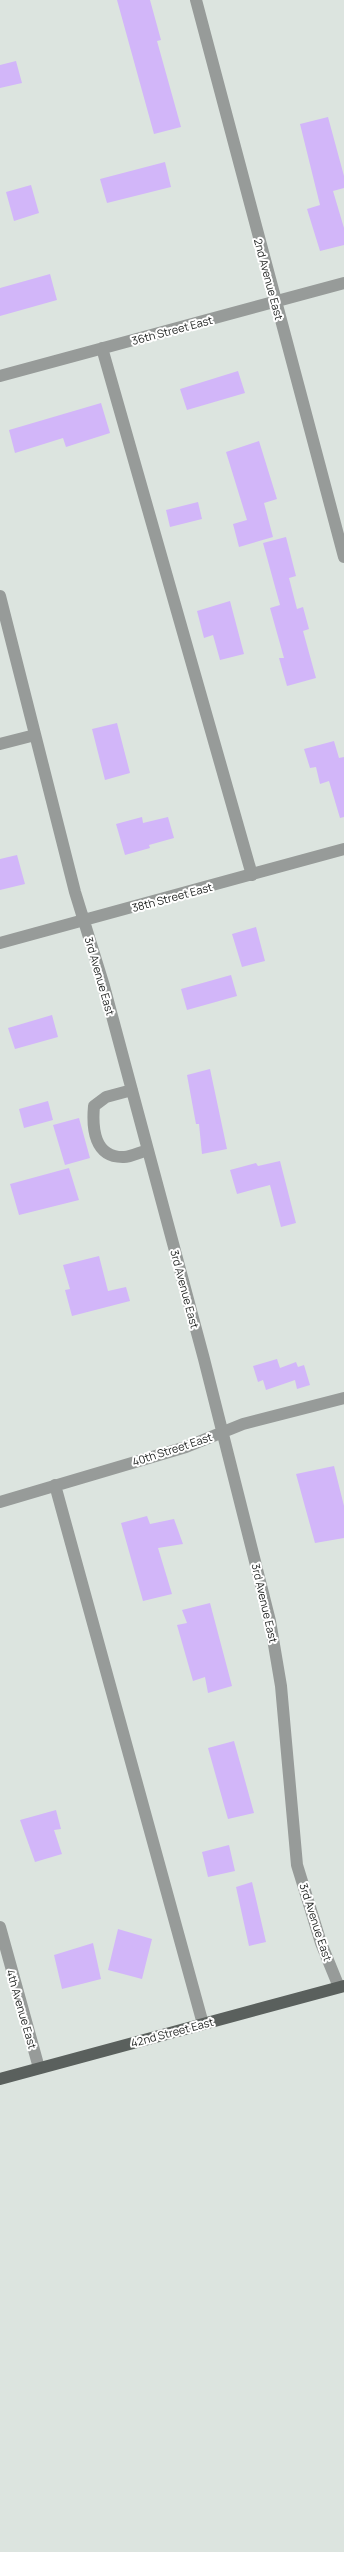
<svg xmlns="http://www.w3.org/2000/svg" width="344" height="2552" font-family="Manrope,sans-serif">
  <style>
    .building { fill: #d2b6f9 }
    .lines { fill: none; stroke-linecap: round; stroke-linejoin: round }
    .minor { stroke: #979b99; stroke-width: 12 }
    .major { stroke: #5a605d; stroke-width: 12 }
    .labels { text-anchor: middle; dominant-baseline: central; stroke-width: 4; stroke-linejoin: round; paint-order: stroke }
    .street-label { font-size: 11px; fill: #1e211f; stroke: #fff }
  </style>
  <rect width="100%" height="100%" fill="#dce4df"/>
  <path class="building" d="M 117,0 L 150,0 L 161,40 L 157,41 L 181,127 L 154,134 Z
    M 16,61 L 22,83 L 0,88 L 0,65 Z
    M 328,117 L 344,176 L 344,188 L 333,191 L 344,228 L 344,245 L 320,251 L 307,209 L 320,205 L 300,124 Z
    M 165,162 L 171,187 L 107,203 L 100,179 Z
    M 31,185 L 39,213 L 14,221 L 6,192 Z
    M 50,274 L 57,300 L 0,316 L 0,288 Z
    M 238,371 L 245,393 L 187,410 L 180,389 Z
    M 101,403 L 110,433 L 66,447 L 63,438 L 15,453 L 9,430 Z
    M 259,441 L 277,499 L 264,503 L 273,537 L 239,547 L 233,524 L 247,520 L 226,452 Z
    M 198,502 L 202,519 L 170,527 L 166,510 Z
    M 286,537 L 296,576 L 289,578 L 297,609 L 303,607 L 309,629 L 303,631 L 316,678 L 287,686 L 279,658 L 284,658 L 270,608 L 280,605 L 263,543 Z
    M 230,601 L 244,654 L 220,660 L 213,635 L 204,638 L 197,611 Z
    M 117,723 L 130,773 L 105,780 L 92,729 Z
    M 334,741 L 339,758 L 344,757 L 344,817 L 340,818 L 329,781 L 320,784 L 316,767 L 310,768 L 304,749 Z
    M 142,817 L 143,823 L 168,817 L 174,838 L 149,845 L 150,848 L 125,855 L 116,824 Z
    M 17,855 L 25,884 L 0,890 L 0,859 Z
    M 256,927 L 265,961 L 242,967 L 232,934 Z
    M 231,975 L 237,996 L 187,1010 L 181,989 Z
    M 52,1015 L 58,1037 L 15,1049 L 8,1028 Z
    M 210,1069 L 227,1149 L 202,1154 L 199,1124 L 196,1124 L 187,1075 Z
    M 48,1101 L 53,1120 L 24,1128 L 19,1109 Z
    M 79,1118 L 90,1158 L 65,1165 L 53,1125 Z
    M 280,1161 L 296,1223 L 281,1227 L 270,1185 L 237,1194 L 230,1170 L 256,1163 L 258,1166 Z
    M 69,1168 L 79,1200 L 19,1215 L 10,1184 Z
    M 99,1256 L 108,1291 L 126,1287 L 130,1301 L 72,1316 L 65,1290 L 70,1289 L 63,1265 Z
    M 277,1359 L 280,1368 L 296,1362 L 298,1367 L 304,1365 L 310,1385 L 297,1389 L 295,1380 L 266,1390 L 263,1380 L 258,1382 L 253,1366 Z
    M 334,1466 L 344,1506 L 344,1538 L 315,1543 L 296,1474 Z
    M 147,1516 L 150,1524 L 174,1519 L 183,1544 L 158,1548 L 172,1594 L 143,1601 L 121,1523 Z
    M 210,1603 L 232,1686 L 208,1693 L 205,1677 L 193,1681 L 177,1625 L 187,1623 L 182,1610 Z
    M 234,1741 L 254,1813 L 228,1819 L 208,1748 Z
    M 56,1810 L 61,1829 L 54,1830 L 62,1854 L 35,1862 L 20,1820 Z
    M 229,1845 L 235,1871 L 208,1877 L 202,1852 Z
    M 252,1882 L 266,1942 L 249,1946 L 236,1887 Z
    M 118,1929 L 152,1939 L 142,1979 L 108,1970 Z
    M 93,1943 L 101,1979 L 62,1989 L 54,1955 Z"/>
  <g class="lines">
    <path class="minor" d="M 196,0 L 344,557
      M 102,348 L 252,875
      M 0,376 L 344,283
      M 0,596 L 75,892 L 104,986 L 204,1359 L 270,1621 L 281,1686 L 297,1865 L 321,1943 L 339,1987
      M 0,744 L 35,735
      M 0,943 L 344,849
      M 132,1090 L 106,1097 L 94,1106 C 92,1128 94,1158 124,1157 C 131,1157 140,1152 148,1150
      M 55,1485 L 203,2024
      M 0,1502 L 186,1447 L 243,1424 L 344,1398
      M 0,1927 L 39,2068"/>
    <path class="major" d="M 0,2079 L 344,1986"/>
  </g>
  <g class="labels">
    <g class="street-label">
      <text transform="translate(269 279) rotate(75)">2nd Avenue East</text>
      <text transform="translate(172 330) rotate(-15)">36th Street East</text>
      <text transform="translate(172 897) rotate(-15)">38th Street East</text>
      <text transform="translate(100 976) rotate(74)">3rd Avenue East</text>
      <text transform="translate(185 1289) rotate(75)">3rd Avenue East</text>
      <text transform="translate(172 1449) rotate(-18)">40th Street East</text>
      <text transform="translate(265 1603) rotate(77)">3rd Avenue East</text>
      <text transform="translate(316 1922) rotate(72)">3rd Avenue East</text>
      <text transform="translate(22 2009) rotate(74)">4th Avenue East</text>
      <text transform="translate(172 2032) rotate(-15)">42nd Street East</text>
    </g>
  </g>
</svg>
